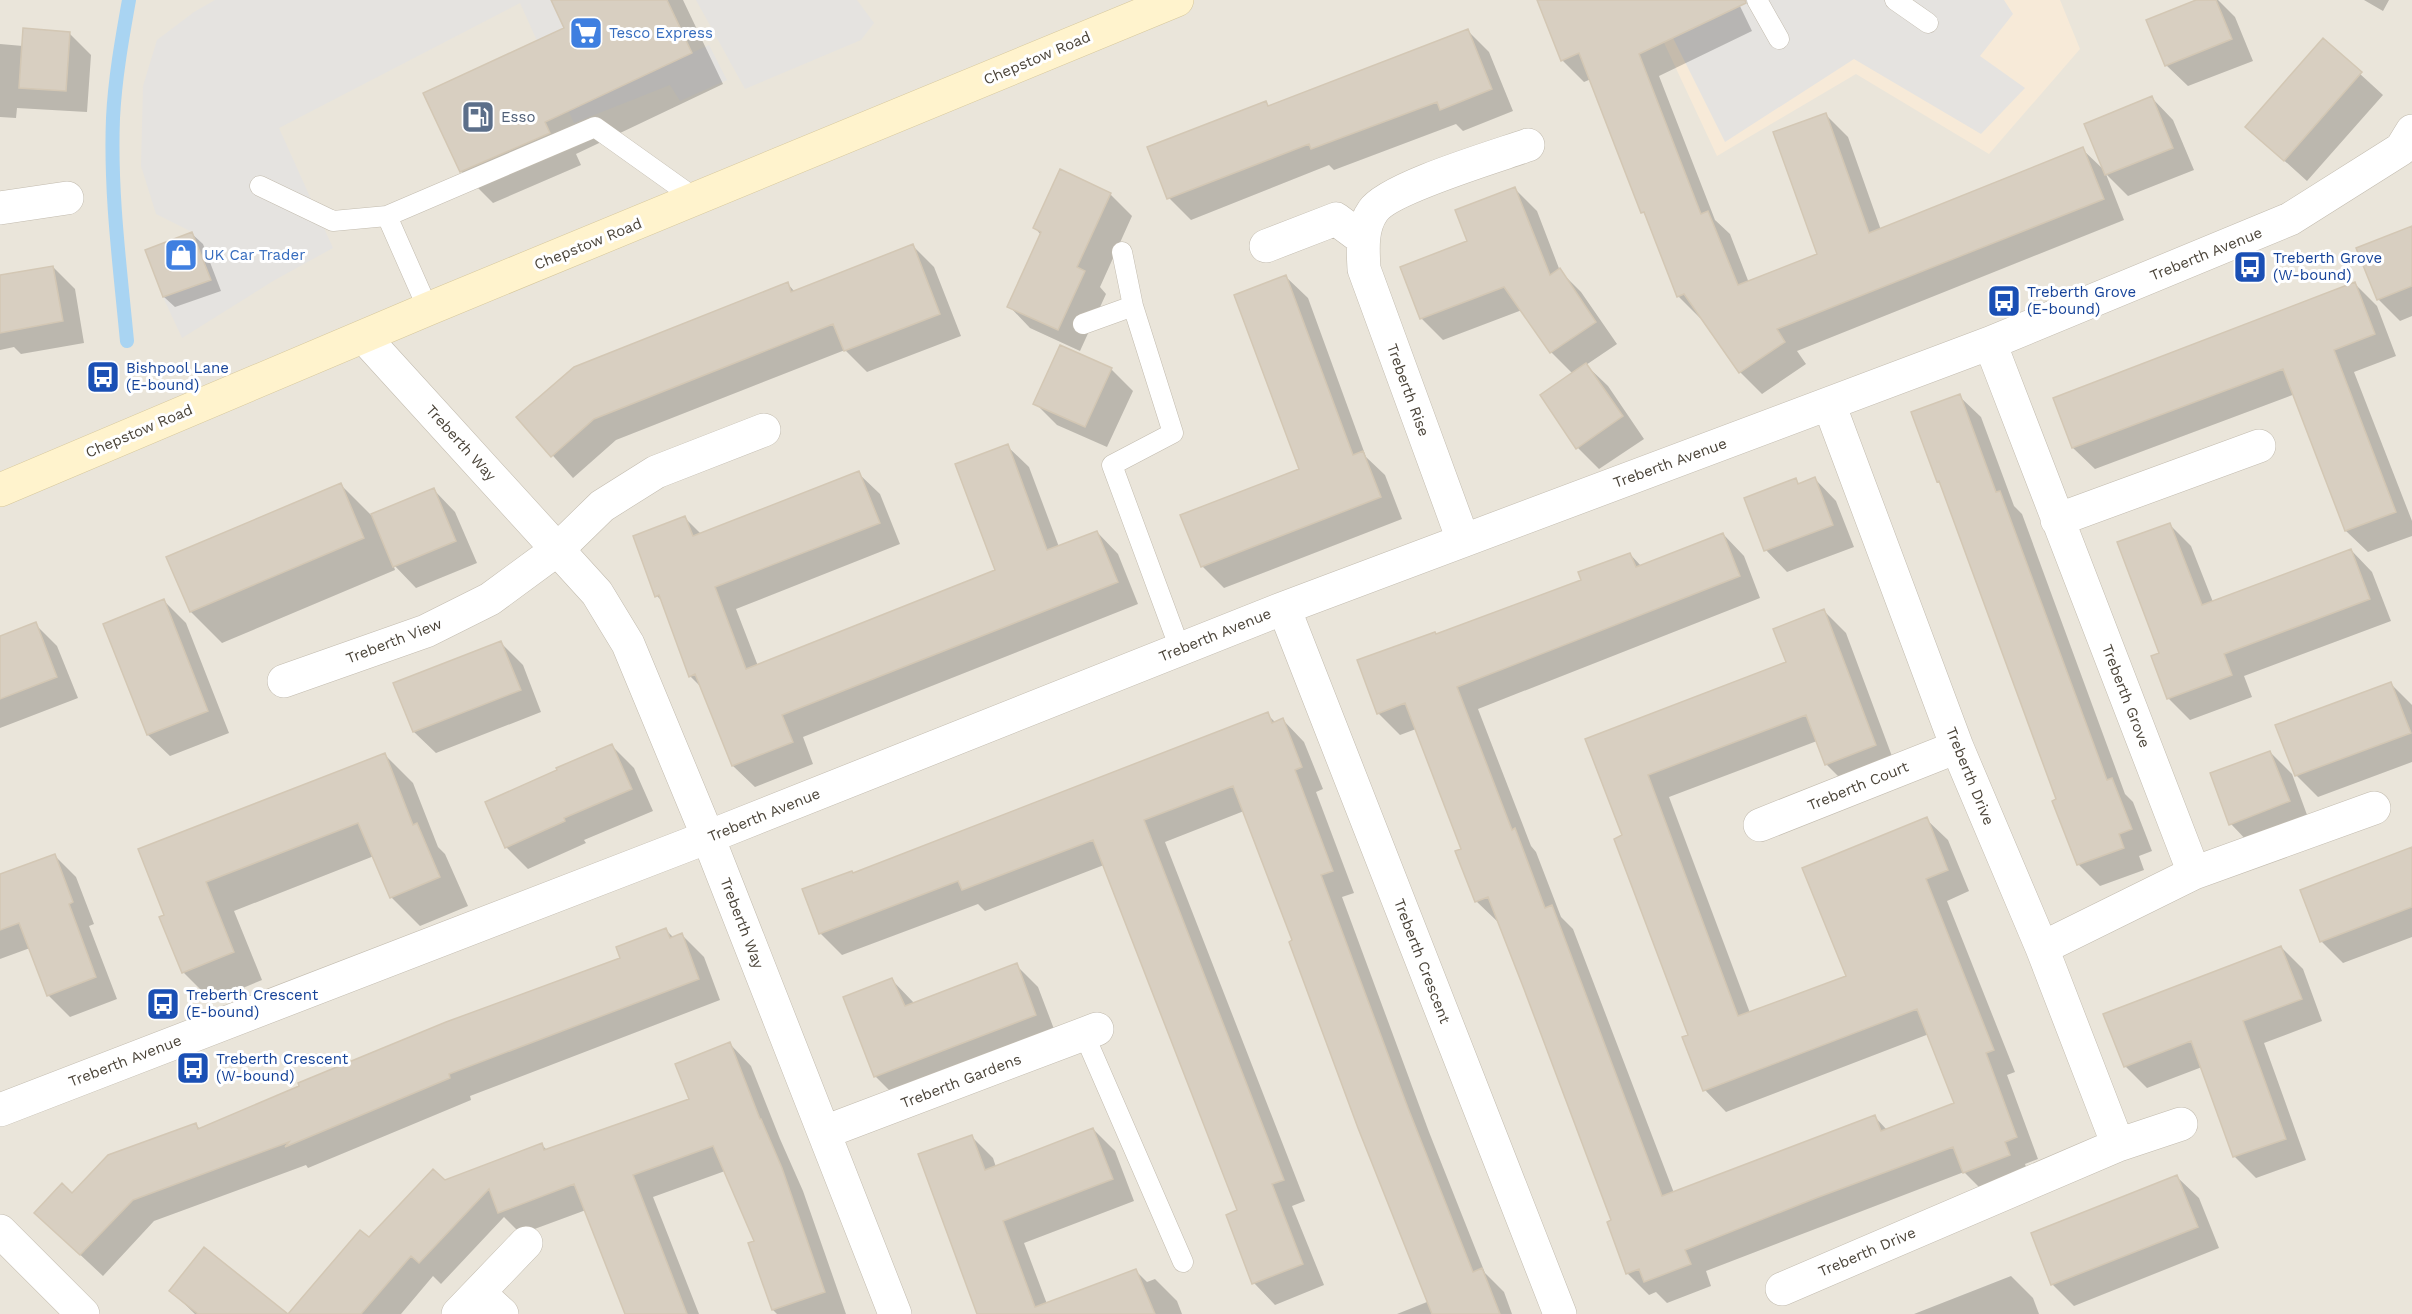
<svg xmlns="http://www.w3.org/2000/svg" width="2412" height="1314" font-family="'Work Sans',sans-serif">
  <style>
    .residential { fill: #eae5da }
    .commercial { fill: #f7ead8 }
    .parking { fill: #e5e3e0 }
    .shadow { fill: #0003 }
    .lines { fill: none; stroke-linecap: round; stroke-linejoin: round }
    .stream { stroke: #a9d4f2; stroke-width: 14 }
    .building { fill: #d8cfc1; stroke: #d3c7b4; stroke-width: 1.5 }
    .service-casing { stroke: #c2bbae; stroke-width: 21 }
    .minor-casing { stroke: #c2bbae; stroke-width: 34 }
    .secondary-casing { stroke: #d6c79b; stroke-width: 34 }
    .service { stroke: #fff; stroke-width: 20 }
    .minor { stroke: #fff; stroke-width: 33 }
    .secondary { stroke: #fff3cd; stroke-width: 33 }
    .labels { text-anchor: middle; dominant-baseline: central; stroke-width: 6; stroke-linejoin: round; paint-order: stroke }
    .shop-label { font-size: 15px; fill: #366cbe; stroke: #fff; text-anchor: start }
    .street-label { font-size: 15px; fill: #4b4439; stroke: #fff }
    .service-label { font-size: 15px; fill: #4e5e75; stroke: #fff; text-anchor: start }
    .transit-label { font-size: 15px; fill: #164399; stroke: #fff; text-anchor: start }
  </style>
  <rect width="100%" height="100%" fill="#f6f3ec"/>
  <path class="residential" d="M 0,0 L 2412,0 L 2412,1314 L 0,1314 Z"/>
  <path class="commercial" d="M 1644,0 L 2060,0 L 2080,49 L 1989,154 L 1856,74 L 1717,156 Z"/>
  <path class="parking" d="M 215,0 L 551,0 L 597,97 L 709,45 L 727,80 L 680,101 L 670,85 L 574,123 L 520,3 L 279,128 L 333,248 L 273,281 L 182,338 L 163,297 L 211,279 L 192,232 L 156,214 L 141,166 L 143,86 L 157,40 L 194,12 Z
    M 696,0 L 857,0 L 874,23 L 861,40 L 745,89 Z
    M 1654,0 L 2004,0 L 2013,14 L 1980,56 L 2025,88 L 1981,134 L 1854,59 L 1725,142 Z"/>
  <path class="shadow" d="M 552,0 L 683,0 L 723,84 L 576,154 L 581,165 L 493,203 L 461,171 L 566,29 Z
    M 1539,0 L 1737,0 L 1752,31 L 1659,76 L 1715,220 L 1730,234 L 1749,283 L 1819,255 L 1826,115 L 1848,137 L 1881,230 L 2082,149 L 2104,170 L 2152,98 L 2173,120 L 2194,170 L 2128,196 L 2106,174 L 2124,220 L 1797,351 L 1806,364 L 1762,394 L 1740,372 L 1702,317 L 1700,318 L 1678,296 L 1647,217 L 1643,212 L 1591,79 L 1584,82 L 1562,60 Z
    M 2200,0 L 2218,0 L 2235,17 L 2253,61 L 2188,86 L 2166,65 Z
    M 2364,0 L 2389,0 L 2383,11 Z
    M 1468,31 L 1489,52 L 1513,111 L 1463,131 L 1456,124 L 1334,170 L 1329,165 L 1191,220 L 1169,198 L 1266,103 L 1270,107 Z
    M 69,33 L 91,55 L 87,112 L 17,108 L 16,118 L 0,117 L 0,44 L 23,46 Z
    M 2323,40 L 2383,95 L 2307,181 L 2247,127 Z
    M 1061,171 L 1110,194 L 1132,216 L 1100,287 L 1106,294 L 1080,351 L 1030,328 L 1009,306 L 1041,235 L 1035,228 Z
    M 1515,189 L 1537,211 L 1560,271 L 1581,292 L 1617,344 L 1586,365 L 1608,386 L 1644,439 L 1599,469 L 1578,448 L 1573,374 L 1551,352 L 1522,310 L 1443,340 L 1422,319 L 1402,268 L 1469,242 Z
    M 2412,228 L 2412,316 L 2400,321 L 2378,299 Z
    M 192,234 L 203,244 L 221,291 L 175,307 L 164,297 L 147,250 Z
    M 912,245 L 934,267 L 961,336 L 867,372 L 845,350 L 616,440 L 573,478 L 518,417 L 787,283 L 795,292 Z
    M 53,267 L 75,289 L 84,343 L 21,354 L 14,347 L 0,350 L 0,277 Z
    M 1286,277 L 1308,298 L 1366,457 L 1385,475 L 1402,519 L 1224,588 L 1203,567 L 1182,516 L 1301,470 Z
    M 2355,284 L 2377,306 L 2396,356 L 2354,372 L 2412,521 L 2412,536 L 2368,552 L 2346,531 L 2295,394 L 2095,469 L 2073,448 L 2055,399 Z
    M 1111,369 L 1133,391 L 1107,447 L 1057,425 L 1035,403 Z
    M 1959,396 L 1981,417 L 2014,506 L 2022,514 L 2125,794 L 2133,802 L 2152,851 L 2139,856 L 2144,870 L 2100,886 L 2078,864 L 2058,800 L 1942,485 L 1938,481 Z
    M 1007,446 L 1029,467 L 1059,547 L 1097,532 L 1118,554 L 1138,604 L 803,737 L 813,764 L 755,787 L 733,766 L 702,688 L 690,676 L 663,602 L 657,596 L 685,518 L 701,534 L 858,473 L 880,494 L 900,544 L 736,609 L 758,666 L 997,571 Z
    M 1815,479 L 1836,501 L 1854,547 L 1787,572 L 1766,550 L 1795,480 L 1801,485 Z
    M 340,484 L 372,516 L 434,490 L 455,512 L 477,563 L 416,588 L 393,564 L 395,570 L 222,643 L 191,612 Z
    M 2169,524 L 2191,546 L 2213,602 L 2351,550 L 2372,572 L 2391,621 L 2244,676 L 2252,697 L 2190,720 L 2168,698 L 2161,654 Z
    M 1723,534 L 1744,556 L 1760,598 L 1478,709 L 1531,846 L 1536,852 L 1561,917 L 1573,929 L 1674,1193 L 1875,1117 L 1887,1130 L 1956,1103 L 1929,1034 L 1726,1112 L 1705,1090 L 1690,1036 L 1624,836 L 1587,740 L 1788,663 L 1824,611 L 1846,633 L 1896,767 L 1848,786 L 1826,764 L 1817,741 L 1669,797 L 1750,1013 L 1848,977 L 1926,819 L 1948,840 L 1969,891 L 1947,901 L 2015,1072 L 2007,1075 L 2038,1159 L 2025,1164 L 2030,1177 L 1986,1194 L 1964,1172 L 1706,1271 L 1711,1286 L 1667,1303 L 1656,1292 L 1649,1295 L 1627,1273 L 1613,1221 L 1499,923 L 1476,901 L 1463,850 L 1416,729 L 1400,735 L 1378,713 L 1437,636 L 1582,581 L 1630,554 L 1641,566 Z
    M 164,601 L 186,623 L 229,733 L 170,756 L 148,735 L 105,624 Z
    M 35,624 L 57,646 L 78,698 L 0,728 L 0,638 Z
    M 501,643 L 523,665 L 541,712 L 436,753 L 414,732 Z
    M 2391,684 L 2412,705 L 2412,762 L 2318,797 L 2296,775 Z
    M 1267,714 L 1276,723 L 1283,720 L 1304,742 L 1323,789 L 1316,792 L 1354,893 L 1342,897 L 1429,1132 L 1485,1273 L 1504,1292 L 1512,1314 L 1397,1314 L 1427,1302 L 1244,811 L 1165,842 L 1305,1201 L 1292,1206 L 1324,1285 L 1275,1305 L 1254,1283 L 1239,1211 L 1104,865 L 985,911 L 978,904 L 842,955 L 820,933 L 854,874 Z
    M 612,746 L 634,768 L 653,811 L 584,840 L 586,843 L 528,869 L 506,847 Z
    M 2270,752 L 2292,774 L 2310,823 L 2252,846 L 2231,824 Z
    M 385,755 L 413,783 L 438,847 L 445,854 L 468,906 L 420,926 L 392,898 L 374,856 L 234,911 L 262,980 L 212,1001 L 183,972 L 166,915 L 140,850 Z
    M 2412,848 L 2412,937 L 2343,963 L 2321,941 Z
    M 54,855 L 76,877 L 94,924 L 89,926 L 117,999 L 70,1017 L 48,995 L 30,948 L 0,959 L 0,876 Z
    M 666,930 L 674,938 L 682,935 L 704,957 L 720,1000 L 470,1096 L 471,1100 L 308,1168 L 306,1165 L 154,1221 L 103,1276 L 58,1234 L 73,1195 L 196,1125 L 200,1129 L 622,959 Z
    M 2281,947 L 2303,969 L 2322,1021 L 2264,1043 L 2306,1160 L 2256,1178 L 2235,1157 L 2202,1067 L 2147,1088 L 2125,1066 Z
    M 1016,965 L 1038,987 L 1057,1037 L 897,1098 L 875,1076 L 892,980 L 915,1004 Z
    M 730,1044 L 751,1066 L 780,1139 L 803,1191 L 846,1314 L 777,1314 L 773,1310 L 756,1242 L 725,1171 L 653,1197 L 699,1314 L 626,1314 L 586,1210 L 521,1234 L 504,1217 L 441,1284 L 433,1276 L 401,1314 L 290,1314 L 369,1239 L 445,1182 L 541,1144 L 548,1151 L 691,1100 Z
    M 1093,1129 L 1115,1151 L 1134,1201 L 1024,1243 L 1047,1304 L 1136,1271 L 1147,1282 L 1155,1279 L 1177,1301 L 1182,1314 L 977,1314 L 971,1136 L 993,1158 L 996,1167 Z
    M 2177,1177 L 2199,1198 L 2219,1248 L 2074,1306 L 2052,1284 Z
    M 2011,1276 L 2033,1298 L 2039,1314 L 1914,1314 Z
    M 171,1291 L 286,1314 L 195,1314 Z"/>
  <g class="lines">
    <path class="stream" d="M 127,341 C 120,267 110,192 113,118 C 115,78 122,39 129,0"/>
  </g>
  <path class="building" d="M 551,0 L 667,0 L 692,53 L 545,122 L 550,133 L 460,172 L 423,93 L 564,28 Z
    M 1537,0 L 1745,0 L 1746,3 L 1639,54 L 1701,214 L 1708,211 L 1738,285 L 1817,254 L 1773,132 L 1826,113 L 1869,233 L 2083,147 L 2104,199 L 1777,329 L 1785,342 L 1739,373 L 1684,294 L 1677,297 L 1644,212 L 1641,213 L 1579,53 L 1561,61 Z
    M 2196,0 L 2216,0 L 2232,39 L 2165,66 L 2146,20 Z
    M 23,28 L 70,32 L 66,91 L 19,88 Z
    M 1468,29 L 1492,89 L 1440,110 L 1437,102 L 1311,149 L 1309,144 L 1167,199 L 1147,147 L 1266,101 L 1268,106 Z
    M 2323,38 L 2362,72 L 2284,161 L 2245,127 Z
    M 2152,96 L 2173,148 L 2105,175 L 2084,124 Z
    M 1060,169 L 1111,193 L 1077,267 L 1085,271 L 1058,330 L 1007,307 L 1041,232 L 1033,228 Z
    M 1515,187 L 1550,275 L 1560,268 L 1596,322 L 1550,353 L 1504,287 L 1420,319 L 1400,267 L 1467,241 L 1455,210 Z
    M 2412,226 L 2412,286 L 2377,300 L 2356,248 Z
    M 192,232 L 211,280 L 163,297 L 145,250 Z
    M 913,244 L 940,314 L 844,351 L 833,324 L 594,419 L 551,457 L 516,417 L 574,367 L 788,282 L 791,292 Z
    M 53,266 L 63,321 L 0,333 L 0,275 Z
    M 1286,275 L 1353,455 L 1363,451 L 1381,497 L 1201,567 L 1180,515 L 1299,469 L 1234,295 Z
    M 2355,282 L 2375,334 L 2334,350 L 2396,512 L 2345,531 L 2283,369 L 2072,448 L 2053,398 Z
    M 1060,345 L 1112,368 L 1085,427 L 1033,404 Z
    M 1586,363 L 1623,416 L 1576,449 L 1540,395 Z
    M 1960,394 L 1996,492 L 2000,491 L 2107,780 L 2112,778 L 2132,829 L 2119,834 L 2124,848 L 2077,865 L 2052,801 L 2056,799 L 1939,481 L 1937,482 L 1911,412 Z
    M 1008,444 L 1047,550 L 1097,531 L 1118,582 L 782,715 L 793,742 L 732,766 L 695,674 L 689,677 L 659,595 L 655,597 L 633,536 L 685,516 L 693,536 L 859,471 L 880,523 L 715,587 L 746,669 L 995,570 L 955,464 Z
    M 1815,477 L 1833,525 L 1764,551 L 1744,498 L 1796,478 L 1798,484 Z
    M 341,483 L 364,538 L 190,612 L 166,557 Z
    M 434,488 L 456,541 L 393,567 L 371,514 Z
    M 2170,523 L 2202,605 L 2351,549 L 2370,599 L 2224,654 L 2232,675 L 2167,699 L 2151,656 L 2159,653 L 2117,542 Z
    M 1723,533 L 1740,576 L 1457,687 L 1512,830 L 1515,828 L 1545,908 L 1552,905 L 1662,1196 L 1875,1115 L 1881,1131 L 1954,1103 L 1917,1009 L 1703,1091 L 1682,1037 L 1688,1035 L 1614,839 L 1622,835 L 1585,739 L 1786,662 L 1773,629 L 1824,609 L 1876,745 L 1825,765 L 1806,715 L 1648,775 L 1738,1016 L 1846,976 L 1802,868 L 1927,817 L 1948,870 L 1926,879 L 1994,1050 L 1986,1053 L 2017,1137 L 2005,1142 L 2010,1155 L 1963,1173 L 1953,1147 L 1816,1198 L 1685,1250 L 1691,1264 L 1644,1282 L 1639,1269 L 1626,1274 L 1607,1222 L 1611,1220 L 1524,989 L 1488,897 L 1475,902 L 1455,851 L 1461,849 L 1405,703 L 1377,714 L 1357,660 L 1435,632 L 1436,634 L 1581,580 L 1578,572 L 1630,553 L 1636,567 Z
    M 164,599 L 208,711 L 147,735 L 103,624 Z
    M 36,622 L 57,677 L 0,699 L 0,636 Z
    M 501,641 L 521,690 L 413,732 L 393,683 Z
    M 2391,682 L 2411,733 L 2295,776 L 2275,725 Z
    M 1268,712 L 1272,723 L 1283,718 L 1302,767 L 1295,770 L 1333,871 L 1321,875 L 1408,1108 L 1473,1272 L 1482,1268 L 1500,1314 L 1432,1314 L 1358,1128 L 1289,942 L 1292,940 L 1233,786 L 1144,820 L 1284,1180 L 1272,1184 L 1303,1264 L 1252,1284 L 1226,1215 L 1237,1210 L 1093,840 L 962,890 L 958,881 L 819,934 L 802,889 L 852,871 L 853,873 Z
    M 612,744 L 632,789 L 564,818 L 565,821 L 505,848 L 485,802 L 557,770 L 556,768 Z
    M 2270,751 L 2290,801 L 2229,825 L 2210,773 Z
    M 385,753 L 413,825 L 417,823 L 440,877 L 390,898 L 358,823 L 206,882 L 234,952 L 182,973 L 159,917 L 164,915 L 138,849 Z
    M 2412,847 L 2412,907 L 2320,942 L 2300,890 Z
    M 55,854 L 73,902 L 69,904 L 96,977 L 47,996 L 19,923 L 0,930 L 0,874 Z
    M 666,928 L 670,938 L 682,933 L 699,979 L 449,1074 L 450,1078 L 285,1147 L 289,1142 L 133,1200 L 80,1255 L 34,1213 L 62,1183 L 72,1193 L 108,1155 L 196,1123 L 198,1129 L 299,1086 L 298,1083 L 446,1022 L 620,958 L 616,947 Z
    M 2281,946 L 2302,999 L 2243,1021 L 2286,1139 L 2233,1157 L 2191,1041 L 2124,1067 L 2103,1014 Z
    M 1017,963 L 1036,1015 L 874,1077 L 843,997 L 892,978 L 905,1006 Z
    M 730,1042 L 760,1119 L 761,1119 L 782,1168 L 825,1292 L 772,1310 L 748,1243 L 754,1241 L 713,1146 L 633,1175 L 687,1314 L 625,1314 L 574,1184 L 498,1213 L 489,1189 L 419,1263 L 411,1256 L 361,1314 L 288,1314 L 360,1230 L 369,1237 L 433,1169 L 445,1180 L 542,1143 L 544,1150 L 689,1099 L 675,1064 Z
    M 1093,1128 L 1113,1179 L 1003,1221 L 1035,1307 L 1136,1269 L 1155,1314 L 977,1314 L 918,1154 L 972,1135 L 985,1170 Z
    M 2177,1175 L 2198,1227 L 2051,1285 L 2031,1233 Z
    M 204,1247 L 288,1314 L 198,1314 L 169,1291 Z"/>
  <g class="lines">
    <g class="service-casing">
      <path id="service" d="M 1757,0 L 1779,39
        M 1895,0 L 1928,23
        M 260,186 L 333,221 L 387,216
        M 1133,306 L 1173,433 L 1112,465 L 1180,649
        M 428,309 L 387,216 L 595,127 L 696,199
        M 1083,324 L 1133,306 L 1122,252
        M 1084,1034 L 1183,1262"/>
    </g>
    <g class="minor-casing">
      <path id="minor" d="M 0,208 L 67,198
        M 1266,246 L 1336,219 L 1363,239
        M 364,337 L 597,593 L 628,644 L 708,837 L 895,1314
        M 1990,343 L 2194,873
        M 1829,404 L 1957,747 L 2042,948 L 2118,1145
        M 2057,520 L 2259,446
        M 1463,540 L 1364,269 C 1363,250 1361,228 1373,211 C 1388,188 1497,156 1528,145
        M 1284,608 L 1560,1314
        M 284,681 L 426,631 L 490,599 L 558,549 L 602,506 L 656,472 L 764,430
        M 1760,825 L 1957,747
        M 2042,948 L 2194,873 L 2374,808
        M 0,1110 L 708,837 L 1284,608 L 1990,343 L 2290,219 L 2401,149 L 2412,131
        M 825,1132 L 1097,1029
        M 0,1231 L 83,1314
        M 1782,1289 L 2118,1145 L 2181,1124
        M 479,1293 L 502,1314
        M 458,1314 L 526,1243"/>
    </g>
    <g class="secondary-casing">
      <path id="secondary" d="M 0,490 L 428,309 L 1177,0"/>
    </g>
    <use href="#service" class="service"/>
    <use href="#minor" class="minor"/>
    <use href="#secondary" class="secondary"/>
  </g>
  <defs>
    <g id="supermarket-square" transform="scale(1.725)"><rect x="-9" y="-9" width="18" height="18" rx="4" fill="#3f7fe0" stroke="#fff"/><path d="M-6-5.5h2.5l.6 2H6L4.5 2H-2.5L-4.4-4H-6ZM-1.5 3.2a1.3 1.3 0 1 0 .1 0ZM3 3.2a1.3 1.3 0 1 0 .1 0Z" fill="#fff"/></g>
    <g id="fuel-square" transform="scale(1.725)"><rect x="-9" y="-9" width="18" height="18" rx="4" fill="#5c6f8a" stroke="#fff"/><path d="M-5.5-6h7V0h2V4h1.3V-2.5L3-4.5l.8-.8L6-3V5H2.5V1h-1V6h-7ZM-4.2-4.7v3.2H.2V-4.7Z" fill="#fff"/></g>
    <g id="shop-square" transform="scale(1.725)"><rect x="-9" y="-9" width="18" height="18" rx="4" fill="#3f7fe0" stroke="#fff"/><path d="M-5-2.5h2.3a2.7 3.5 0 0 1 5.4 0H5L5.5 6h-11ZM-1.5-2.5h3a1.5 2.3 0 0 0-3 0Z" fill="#fff"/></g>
    <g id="bus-square" transform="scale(1.725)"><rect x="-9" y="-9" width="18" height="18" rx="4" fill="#1a4fb4" stroke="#fff"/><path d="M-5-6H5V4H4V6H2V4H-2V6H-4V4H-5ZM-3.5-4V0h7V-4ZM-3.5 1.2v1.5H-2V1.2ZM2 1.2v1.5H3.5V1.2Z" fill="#fff"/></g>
  </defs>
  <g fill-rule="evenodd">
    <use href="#supermarket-square" x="586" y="33"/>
    <use href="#fuel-square" x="478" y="117"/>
    <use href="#shop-square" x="181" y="255"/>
    <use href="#bus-square" x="2250" y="267"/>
    <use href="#bus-square" x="2004" y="301"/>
    <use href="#bus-square" x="103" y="377"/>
    <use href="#bus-square" x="163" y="1004"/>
    <use href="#bus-square" x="193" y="1068"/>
  </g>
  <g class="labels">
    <g class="shop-label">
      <text x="609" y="33">Tesco Express</text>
      <text x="204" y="255">UK Car Trader</text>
    </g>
    <g class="street-label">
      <text transform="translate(1037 58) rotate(-23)">Chepstow Road</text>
      <text transform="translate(588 244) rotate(-22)">Chepstow Road</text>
      <text transform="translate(2206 254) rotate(-22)">Treberth Avenue</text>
      <text transform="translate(1408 390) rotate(70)">Treberth Rise</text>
      <text transform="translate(139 431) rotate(-23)">Chepstow Road</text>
      <text transform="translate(461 443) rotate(48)">Treberth Way</text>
      <text transform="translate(1670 463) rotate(-20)">Treberth Avenue</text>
      <text transform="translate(1215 635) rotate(-22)">Treberth Avenue</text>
      <text transform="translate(394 641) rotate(-21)">Treberth View</text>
      <text transform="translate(2126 696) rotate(69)">Treberth Grove</text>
      <text transform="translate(1970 776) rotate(68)">Treberth Drive</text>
      <text transform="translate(1858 786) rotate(-22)">Treberth Court</text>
      <text transform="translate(764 815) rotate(-22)">Treberth Avenue</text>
      <text transform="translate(742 923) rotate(69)">Treberth Way</text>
      <text transform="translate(1422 961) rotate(69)">Treberth Crescent</text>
      <text transform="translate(125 1061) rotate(-21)">Treberth Avenue</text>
      <text transform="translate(961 1081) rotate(-21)">Treberth Gardens</text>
      <text transform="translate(1867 1252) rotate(-23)">Treberth Drive</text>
    </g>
    <g class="service-label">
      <text x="501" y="117">Esso</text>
    </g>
    <g class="transit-label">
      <text x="2273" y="258">Treberth Grove<tspan x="2273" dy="17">(W-bound)</tspan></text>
      <text x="2027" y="292">Treberth Grove<tspan x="2027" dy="17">(E-bound)</tspan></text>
      <text x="126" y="368">Bishpool Lane<tspan x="126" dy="17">(E-bound)</tspan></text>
      <text x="186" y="995">Treberth Crescent<tspan x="186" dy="17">(E-bound)</tspan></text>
      <text x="216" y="1059">Treberth Crescent<tspan x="216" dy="17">(W-bound)</tspan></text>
    </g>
  </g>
</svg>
